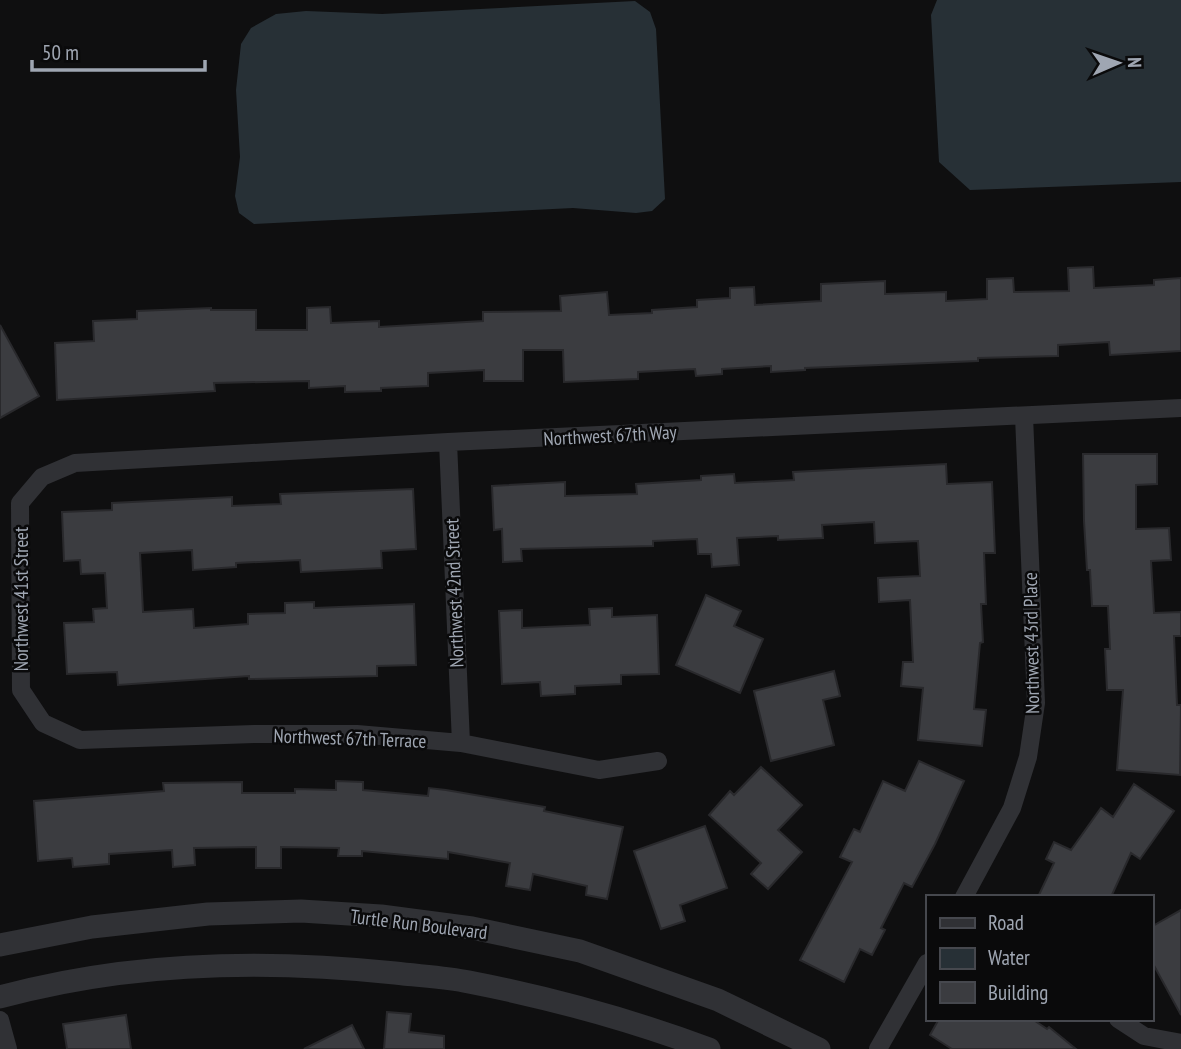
<svg xmlns="http://www.w3.org/2000/svg" width="1181" height="1049" font-family="'PT Sans Narrow',sans-serif">
  <style>
    .water { fill: #273036 }
    .building { fill: #3b3c40; stroke: #29292c; stroke-width: 2 }
    .lines { fill: none; stroke-linecap: round; stroke-linejoin: round }
    .minor { stroke: #303135; stroke-width: 18 }
    .tertiary { stroke: #303135; stroke-width: 23 }
    .labels { text-anchor: middle; dominant-baseline: central; stroke-width: 5; stroke-linejoin: round; paint-order: stroke }
    .street-label { font-size: 19px; fill: #9fa6b2; stroke: #0a0a0b }
  </style>
  <rect width="100%" height="100%" fill="#0f0f10"/>
  <path class="water" d="M 937,0 L 1181,0 L 1181,182 L 970,190 L 939,162 L 931,15 Z
    M 635,1 L 650,12 L 656,29 L 665,199 L 652,211 L 636,213 L 573,208 L 254,224 L 239,213 L 235,196 L 240,157 L 236,90 L 241,44 L 251,28 L 276,14 L 306,11 L 382,14 Z"/>
  <path class="building" d="M 1093,267 L 1094,288 L 1154,285 L 1154,280 L 1181,278 L 1181,351 L 1110,355 L 1109,342 L 1058,345 L 1058,356 L 978,358 L 978,361 L 805,368 L 805,370 L 771,372 L 771,366 L 722,369 L 722,374 L 696,376 L 695,369 L 638,372 L 638,379 L 564,382 L 563,350 L 523,350 L 523,381 L 484,381 L 484,370 L 428,373 L 428,386 L 381,388 L 381,391 L 345,392 L 345,386 L 309,388 L 309,381 L 214,383 L 215,391 L 57,400 L 55,343 L 94,341 L 93,321 L 137,319 L 137,311 L 211,308 L 211,310 L 256,310 L 256,330 L 307,330 L 307,308 L 330,307 L 331,323 L 379,321 L 379,327 L 483,321 L 483,312 L 561,311 L 560,296 L 607,292 L 609,315 L 652,313 L 652,310 L 697,307 L 697,300 L 730,298 L 730,288 L 754,287 L 755,305 L 821,301 L 821,284 L 885,281 L 885,294 L 946,292 L 946,301 L 987,299 L 987,279 L 1013,278 L 1014,292 L 1069,291 L 1068,268 Z
    M 0,325 L 39,396 L 0,418 Z
    M 1083,454 L 1157,454 L 1157,484 L 1136,485 L 1136,529 L 1169,528 L 1171,560 L 1151,561 L 1154,613 L 1181,612 L 1181,636 L 1174,636 L 1177,705 L 1181,705 L 1180,775 L 1117,770 L 1123,690 L 1107,690 L 1105,649 L 1110,649 L 1108,606 L 1092,606 L 1090,570 L 1087,570 L 1084,521 Z
    M 946,464 L 947,484 L 992,482 L 995,553 L 984,553 L 986,604 L 981,604 L 983,642 L 980,643 L 974,709 L 986,710 L 982,746 L 918,740 L 923,688 L 901,686 L 903,662 L 913,662 L 910,600 L 879,602 L 878,578 L 920,576 L 918,541 L 875,543 L 874,522 L 822,525 L 823,538 L 778,540 L 778,536 L 737,538 L 739,565 L 712,567 L 711,554 L 698,554 L 697,539 L 653,541 L 653,546 L 521,549 L 522,561 L 503,562 L 502,529 L 494,530 L 492,486 L 565,482 L 565,496 L 637,494 L 636,484 L 701,480 L 701,476 L 734,474 L 735,483 L 794,480 L 793,472 Z
    M 413,489 L 416,549 L 381,551 L 382,568 L 301,572 L 300,560 L 236,563 L 236,567 L 193,570 L 192,550 L 140,553 L 143,612 L 193,609 L 194,628 L 248,624 L 248,614 L 285,613 L 285,603 L 314,602 L 314,608 L 414,604 L 416,665 L 377,666 L 377,676 L 249,679 L 249,676 L 118,685 L 117,672 L 67,674 L 64,623 L 94,622 L 93,609 L 107,608 L 105,573 L 81,574 L 80,560 L 64,561 L 62,512 L 112,510 L 112,503 L 232,497 L 232,506 L 281,504 L 280,494 Z
    M 706,595 L 741,611 L 734,626 L 763,639 L 740,693 L 676,665 Z
    M 612,608 L 612,617 L 657,615 L 659,674 L 621,675 L 621,684 L 575,686 L 575,694 L 541,696 L 540,682 L 502,684 L 499,611 L 522,610 L 522,628 L 590,625 L 589,609 Z
    M 834,671 L 840,696 L 823,700 L 834,745 L 771,761 L 754,691 Z
    M 919,761 L 964,781 L 935,844 L 912,887 L 904,883 L 881,928 L 885,930 L 872,955 L 860,949 L 844,982 L 800,960 L 852,862 L 840,857 L 854,829 L 860,832 L 883,781 L 905,791 Z
    M 761,767 L 802,805 L 778,830 L 802,852 L 768,889 L 751,874 L 761,863 L 709,815 L 730,791 L 734,795 Z
    M 336,781 L 363,782 L 363,790 L 428,796 L 429,788 L 446,790 L 545,807 L 544,811 L 623,827 L 607,899 L 586,895 L 587,886 L 533,874 L 530,890 L 506,886 L 510,863 L 448,852 L 448,859 L 362,851 L 362,856 L 338,856 L 339,848 L 281,847 L 281,868 L 256,868 L 256,847 L 194,848 L 195,865 L 173,867 L 172,850 L 109,854 L 109,864 L 73,867 L 72,858 L 38,861 L 34,801 L 164,791 L 163,783 L 242,782 L 242,793 L 295,793 L 295,789 L 336,790 Z
    M 1134,784 L 1174,811 L 1140,859 L 1131,853 L 1111,897 L 1038,897 L 1054,863 L 1046,859 L 1054,842 L 1071,850 L 1101,808 L 1113,817 Z
    M 705,826 L 727,888 L 680,905 L 685,921 L 661,929 L 634,851 Z
    M 1181,910 L 1181,1015 L 1151,960 L 1151,927 Z
    M 387,1012 L 411,1014 L 409,1032 L 444,1036 L 444,1049 L 384,1049 Z
    M 126,1015 L 131,1049 L 67,1049 L 63,1024 Z
    M 939,1019 L 1032,1019 L 1047,1029 L 1049,1027 L 1076,1049 L 952,1049 L 930,1035 Z
    M 352,1025 L 364,1049 L 304,1049 Z"/>
  <g class="lines">
    <path class="minor" d="M 448,442 L 461,743
      M 658,761 L 599,770 L 461,743 L 357,734 L 254,734 L 80,740 L 43,723 L 21,690 L 20,503 L 42,477 L 75,463 L 448,442 L 1181,408
      M 964,897 L 1012,808 L 1028,757 L 1036,703 L 1024,416
      M 1118,1019 L 1144,1036 L 1181,1043
      M 0,1020 L 8,1049
      M 878,1049 L 927,963"/>
    <path class="tertiary" d="M 0,945 L 92,927 L 208,914 L 301,911 L 381,916 L 472,928 L 580,951 L 718,1000 L 819,1049
      M 0,997 C 128,962 264,959 395,973 C 419,976 445,977 469,982 C 551,998 631,1020 709,1049"/>
  </g>
  <g class="labels">
    <g class="street-label">
      <text transform="translate(610 435) rotate(-3)">Northwest 67th Way</text>
      <text transform="translate(454 593) rotate(-92)">Northwest 42nd Street</text>
      <text transform="translate(21 599) rotate(-90)">Northwest 41st Street</text>
      <text transform="translate(1031 643) rotate(-91)">Northwest 43rd Place</text>
      <text transform="translate(350 738) rotate(2)">Northwest 67th Terrace</text>
      <text transform="translate(419 924) rotate(7)">Turtle Run Boulevard</text>
    </g>
  </g>
  <rect x="926" y="895" width="228" height="126" fill="#0a0a0b" stroke="#46484e" stroke-width="2"/>
  <rect x="940" y="918" width="35" height="10" fill="#303135" stroke="#46484e" stroke-width="2"/>
  <text x="988" y="930" font-size="21" fill="#9fa6b2">Road</text>
  <rect x="940" y="948" width="35" height="21" fill="#273036" stroke="#46484e" stroke-width="2"/>
  <text x="988" y="965" font-size="21" fill="#9fa6b2">Water</text>
  <rect x="940" y="982" width="35" height="21" fill="#3b3c40" stroke="#46484e" stroke-width="2"/>
  <text x="988" y="1000" font-size="21" fill="#9fa6b2">Building</text>
  <g transform="translate(1118 63) rotate(88)" stroke="#0a0a0b" stroke-width="5" paint-order="stroke">
  <path d="M0-5L12 26L0 18L-12 26Z" fill="#9fa6b2"/>
  <text y="-10" font-size="19" font-weight="bold" text-anchor="middle" fill="#9fa6b2">N</text>
  </g>
  <path d="M32 60v10h173v-10" fill="none" stroke="#9fa6b2" stroke-width="3.5"/>
  <text x="42" y="60" font-size="21" fill="#9fa6b2" stroke="#0a0a0b" stroke-width="5" paint-order="stroke">50 m</text>
</svg>
